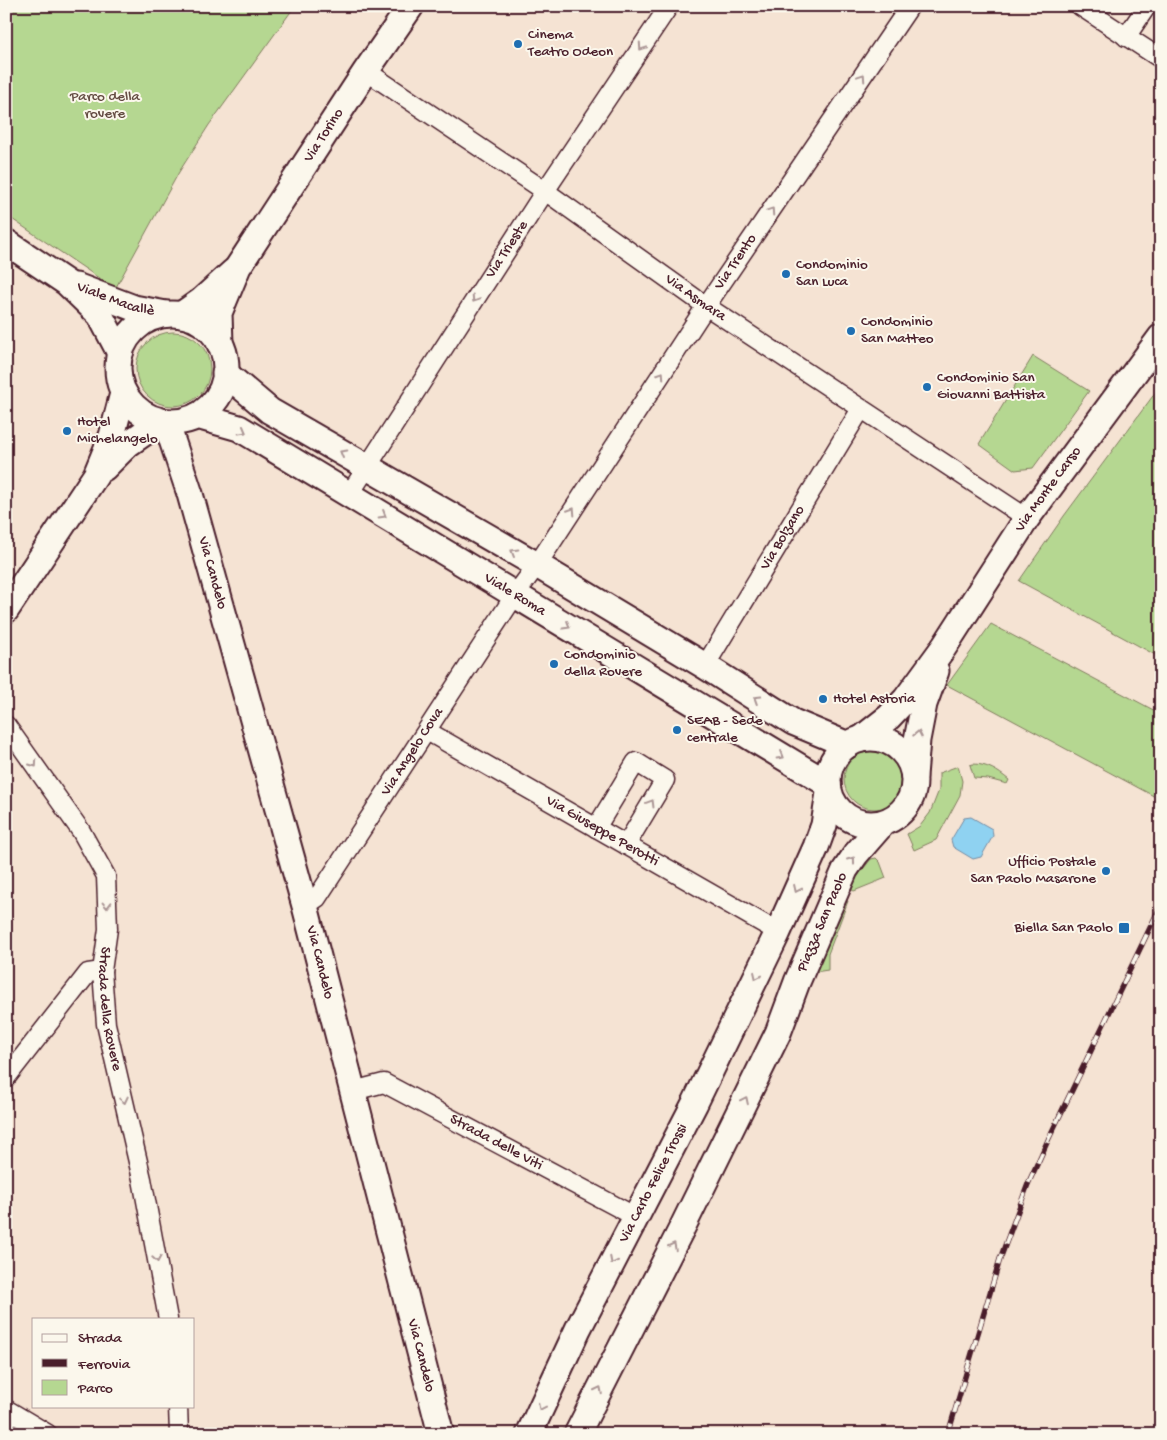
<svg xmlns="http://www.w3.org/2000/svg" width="1167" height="1440" font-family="'Gochi Hand',sans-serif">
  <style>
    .green { fill: #b5d791; stroke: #807b5e }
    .water { fill: #8fd2f1; stroke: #738aa2 }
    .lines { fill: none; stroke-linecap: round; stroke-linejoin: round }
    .street-casing { stroke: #4a1f2b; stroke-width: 21 }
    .secondary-casing { stroke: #4a1f2b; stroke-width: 29 }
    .street { stroke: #fbf7ec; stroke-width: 18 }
    .secondary { stroke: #fbf7ec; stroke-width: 25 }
    .rail-casing { stroke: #4a1f2b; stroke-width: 5.5 }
    .rail { stroke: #fbf7ec; stroke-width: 4; stroke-dasharray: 11; stroke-linecap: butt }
    .oneway { stroke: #ab9695 }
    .poi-dot { fill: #1f6fb2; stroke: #fbf7ec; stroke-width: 2 }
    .labels { text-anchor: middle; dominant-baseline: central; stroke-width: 4; stroke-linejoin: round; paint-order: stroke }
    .poi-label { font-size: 15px; fill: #4a1f2b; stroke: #fbf7ec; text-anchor: start }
    .park-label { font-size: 15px; fill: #654d44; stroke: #fbf7ec }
    .street-label { font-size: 15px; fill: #4a1f2b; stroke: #fbf7ec }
  </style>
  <rect width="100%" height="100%" fill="#f5e3d3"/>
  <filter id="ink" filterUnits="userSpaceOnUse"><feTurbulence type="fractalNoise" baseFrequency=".02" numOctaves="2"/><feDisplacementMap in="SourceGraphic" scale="10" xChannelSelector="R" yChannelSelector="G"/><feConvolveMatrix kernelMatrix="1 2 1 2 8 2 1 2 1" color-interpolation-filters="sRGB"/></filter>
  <g filter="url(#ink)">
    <path class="green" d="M 6,6 L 295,6 L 209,125 L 179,172 L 115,289 L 6,215 Z
      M136 369a37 37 0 1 1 74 0a37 37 0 1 1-74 0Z
      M 1033,356 L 1089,391 L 1033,468 L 1015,470 L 979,444 Z
      M 1161,385 L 1161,658 L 1019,581 L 1064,516 Z
      M 991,624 L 1161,714 L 1161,800 L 947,685 Z
      M844 779a30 30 0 1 1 60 0a30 30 0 1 1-60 0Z
      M 973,764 C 987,764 998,771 1009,780 L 1007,784 L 988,779 L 974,778 L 970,765 Z
      M 958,766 L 962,781 L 960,795 L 936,840 L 914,850 L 907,834 L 920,826 L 930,813 L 939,790 L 939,773 Z
      M 876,858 L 880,862 L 886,878 L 854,891 L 850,889 L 852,883 L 871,859 Z
      M 844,900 L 848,901 L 828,954 L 828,970 L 815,972 L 816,966 Z"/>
    <path class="water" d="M 971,817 L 992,829 L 993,836 L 981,857 L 973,859 L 953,847 L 951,840 L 964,818 Z"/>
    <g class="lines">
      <g class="street-casing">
        <g id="street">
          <path d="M 1080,6 L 1161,59"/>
          <path d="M 1126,37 L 1147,6"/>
          <path id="s1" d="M 366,71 L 545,191 L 706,306 L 1027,518"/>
          <path id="s2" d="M 349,495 L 545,191 L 669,6"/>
          <path id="s3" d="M 705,666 L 861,409"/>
          <path id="s4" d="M 6,725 L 81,831 L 106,876 L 108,929 L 102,971 L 106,1024 L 142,1179 L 168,1319"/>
          <path id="s5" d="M 427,731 L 778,932"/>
          <path d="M 596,828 L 636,762 L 665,780 L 626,845"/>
          <path id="s6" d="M 305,906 L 317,898 L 515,595 L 537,565 L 706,306 L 910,6"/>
          <path d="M 6,1078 L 88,973 L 102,971"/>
          <path id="s7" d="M 353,1091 L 384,1083 L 636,1217"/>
          <path d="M 178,1406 L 179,1434"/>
          <path d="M 6,1409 L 48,1434"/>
        </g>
      </g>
      <g class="secondary-casing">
        <g id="secondary">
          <path d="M 6,242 L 67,283 L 100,315 L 120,353"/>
          <path id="s8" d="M 76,286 L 134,308 L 166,314"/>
          <circle cx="172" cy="368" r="54"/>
          <path d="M 181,315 L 201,301 L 233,272"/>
          <path id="s9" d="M 220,344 L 219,313 L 238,267 L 366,71 L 411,6"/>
          <path d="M 225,373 L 270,411 L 537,565 L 705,666 L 793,722 L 848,745"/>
          <path id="s10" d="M 197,416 L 239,428 L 828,784"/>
          <path id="s11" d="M 166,422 L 190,494 L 305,906 L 441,1434"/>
          <path d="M 104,468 L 128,444 L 161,421"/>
          <path d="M 6,610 L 96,475 L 112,436 L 123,393"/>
          <circle cx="871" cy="781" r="43"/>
          <path id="s12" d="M 861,739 L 889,717 L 906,699 L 944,647 L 1027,518 L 1161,337"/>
          <path d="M 914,776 L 917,740 L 924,704 L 936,671"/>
          <path id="s13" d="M 529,1434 L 578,1329 L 695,1103 L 778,932 L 816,847 L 824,825 L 829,793"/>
          <path id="s14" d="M 577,1434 L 682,1228 L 778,1033 L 797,982 L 845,870 L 856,854 L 883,823"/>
        </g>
      </g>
      <use href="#street" class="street"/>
      <use href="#secondary" class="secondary"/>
      <g class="rail-casing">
        <path id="rail" d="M 948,1434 L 1000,1259 L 1028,1184 L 1049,1138 L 1161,905"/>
      </g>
      <use href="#rail" class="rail"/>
    </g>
    <defs><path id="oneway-chevron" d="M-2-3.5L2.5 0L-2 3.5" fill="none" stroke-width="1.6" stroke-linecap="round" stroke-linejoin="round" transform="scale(1.25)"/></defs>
    <g class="oneway">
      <use href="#oneway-chevron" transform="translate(642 47) rotate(124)"/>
      <use href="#oneway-chevron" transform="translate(862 77) rotate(-56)"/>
      <use href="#oneway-chevron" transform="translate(771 211) rotate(-56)"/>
      <use href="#oneway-chevron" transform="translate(475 299) rotate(123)"/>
      <use href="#oneway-chevron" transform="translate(661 375) rotate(-57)"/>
      <use href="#oneway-chevron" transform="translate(243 431) rotate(29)"/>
      <use href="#oneway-chevron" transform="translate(343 453) rotate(-150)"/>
      <use href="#oneway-chevron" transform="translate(572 511) rotate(-57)"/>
      <use href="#oneway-chevron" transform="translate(383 515) rotate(31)"/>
      <use href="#oneway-chevron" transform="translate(514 552) rotate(-150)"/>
      <use href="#oneway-chevron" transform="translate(567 626) rotate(31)"/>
      <use href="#oneway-chevron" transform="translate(757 699) rotate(-148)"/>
      <use href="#oneway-chevron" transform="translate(918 734) rotate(-79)"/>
      <use href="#oneway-chevron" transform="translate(781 756) rotate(31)"/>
      <use href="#oneway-chevron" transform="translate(34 764) rotate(55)"/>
      <use href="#oneway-chevron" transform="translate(651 803) rotate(-59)"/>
      <use href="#oneway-chevron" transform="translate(852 860) rotate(-54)"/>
      <use href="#oneway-chevron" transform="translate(797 889) rotate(115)"/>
      <use href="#oneway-chevron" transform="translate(107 905) rotate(89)"/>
      <use href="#oneway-chevron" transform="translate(757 976) rotate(115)"/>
      <use href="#oneway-chevron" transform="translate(124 1100) rotate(77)"/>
      <use href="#oneway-chevron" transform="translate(745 1100) rotate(-64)"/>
      <use href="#oneway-chevron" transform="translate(673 1246) rotate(-63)"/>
      <use href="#oneway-chevron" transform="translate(157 1259) rotate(80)"/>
      <use href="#oneway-chevron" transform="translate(613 1261) rotate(117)"/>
      <use href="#oneway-chevron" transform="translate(599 1390) rotate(-63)"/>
      <use href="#oneway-chevron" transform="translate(541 1407) rotate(115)"/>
    </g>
  </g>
  <g class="poi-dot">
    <circle cx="518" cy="44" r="5"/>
    <circle cx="786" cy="274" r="5"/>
    <circle cx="851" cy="331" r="5"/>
    <circle cx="927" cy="387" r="5"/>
    <circle cx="67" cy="431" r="5"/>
    <circle cx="554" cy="664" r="5"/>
    <circle cx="823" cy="699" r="5"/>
    <circle cx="677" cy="730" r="5"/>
    <circle cx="1106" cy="871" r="5"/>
    <rect x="1118" y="922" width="12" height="12" rx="2.5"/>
  </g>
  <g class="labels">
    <g class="poi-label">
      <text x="528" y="35">Cinema<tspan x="528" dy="17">Teatro Odeon</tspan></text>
      <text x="796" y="265">Condominio<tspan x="796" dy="17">San Luca</tspan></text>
      <text x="861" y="322">Condominio<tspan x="861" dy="17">San Matteo</tspan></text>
      <text x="937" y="378">Condominio San<tspan x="937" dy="17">Giovanni Battista</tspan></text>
      <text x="77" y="422">Hotel<tspan x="77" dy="17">Michelangelo</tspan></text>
      <text x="564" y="655">Condominio<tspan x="564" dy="17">della Rovere</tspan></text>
      <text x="833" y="699">Hotel Astoria</text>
      <text x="687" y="721">SEAB - Sede<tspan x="687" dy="17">centrale</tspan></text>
      <text x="1096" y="862" text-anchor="end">Ufficio Postale<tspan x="1096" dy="17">San Paolo Masarone</tspan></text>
      <text x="1113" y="928" text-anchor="end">Biella San Paolo</text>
    </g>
    <g class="park-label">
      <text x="105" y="97">Parco della<tspan x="105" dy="17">rovere</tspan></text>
    </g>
    <g class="street-label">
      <text stroke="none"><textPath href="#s9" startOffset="238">Via Torino</textPath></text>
      <text stroke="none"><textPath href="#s2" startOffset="292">Via Trieste</textPath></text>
      <text stroke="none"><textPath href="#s6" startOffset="776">Via Trento</textPath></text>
      <text stroke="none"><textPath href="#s1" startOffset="400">Via Asmara</textPath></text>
      <text stroke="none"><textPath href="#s8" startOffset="42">Viale Macallè</textPath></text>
      <text stroke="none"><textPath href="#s12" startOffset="314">Via Monte Carso</textPath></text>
      <text stroke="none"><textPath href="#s3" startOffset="150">Via Bolzano</textPath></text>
      <text stroke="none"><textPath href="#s11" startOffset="158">Via Candelo</textPath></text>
      <text stroke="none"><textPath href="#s10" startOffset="366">Viale Roma</textPath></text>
      <text stroke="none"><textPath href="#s6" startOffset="189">Via Angelo Cova</textPath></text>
      <text stroke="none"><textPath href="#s5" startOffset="202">Via Giuseppe Perotti</textPath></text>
      <text stroke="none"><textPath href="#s14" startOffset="568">Piazza San Paolo</textPath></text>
      <text stroke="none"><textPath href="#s11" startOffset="562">Via Candelo</textPath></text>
      <text stroke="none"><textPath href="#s4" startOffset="315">Strada della Rovere</textPath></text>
      <text stroke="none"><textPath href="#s7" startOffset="159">Strada delle Viti</textPath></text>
      <text stroke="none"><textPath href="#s13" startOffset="280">Via Carlo Felice Trossi</textPath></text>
      <text stroke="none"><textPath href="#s11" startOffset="968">Via Candelo</textPath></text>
    </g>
  </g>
  <rect width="1167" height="1440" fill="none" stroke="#fbf7ec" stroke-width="25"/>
  <rect x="12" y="12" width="1142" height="1415" fill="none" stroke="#4a1f2b" stroke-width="2" filter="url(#ink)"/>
  <rect x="32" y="1318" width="162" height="90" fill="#fbf7ec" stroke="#b4a19f"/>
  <rect x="42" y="1334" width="25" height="8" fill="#fbf7ec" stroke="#b4a19f"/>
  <text x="78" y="1342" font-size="15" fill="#4a1f2b">Strada</text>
  <rect x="42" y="1359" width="25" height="8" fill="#4a1f2b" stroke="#b4a19f"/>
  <text x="78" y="1368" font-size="15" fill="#4a1f2b">Ferrovia</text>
  <rect x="42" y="1380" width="25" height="15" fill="#b5d791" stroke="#b4a19f"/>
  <text x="78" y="1392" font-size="15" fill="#4a1f2b">Parco</text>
</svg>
